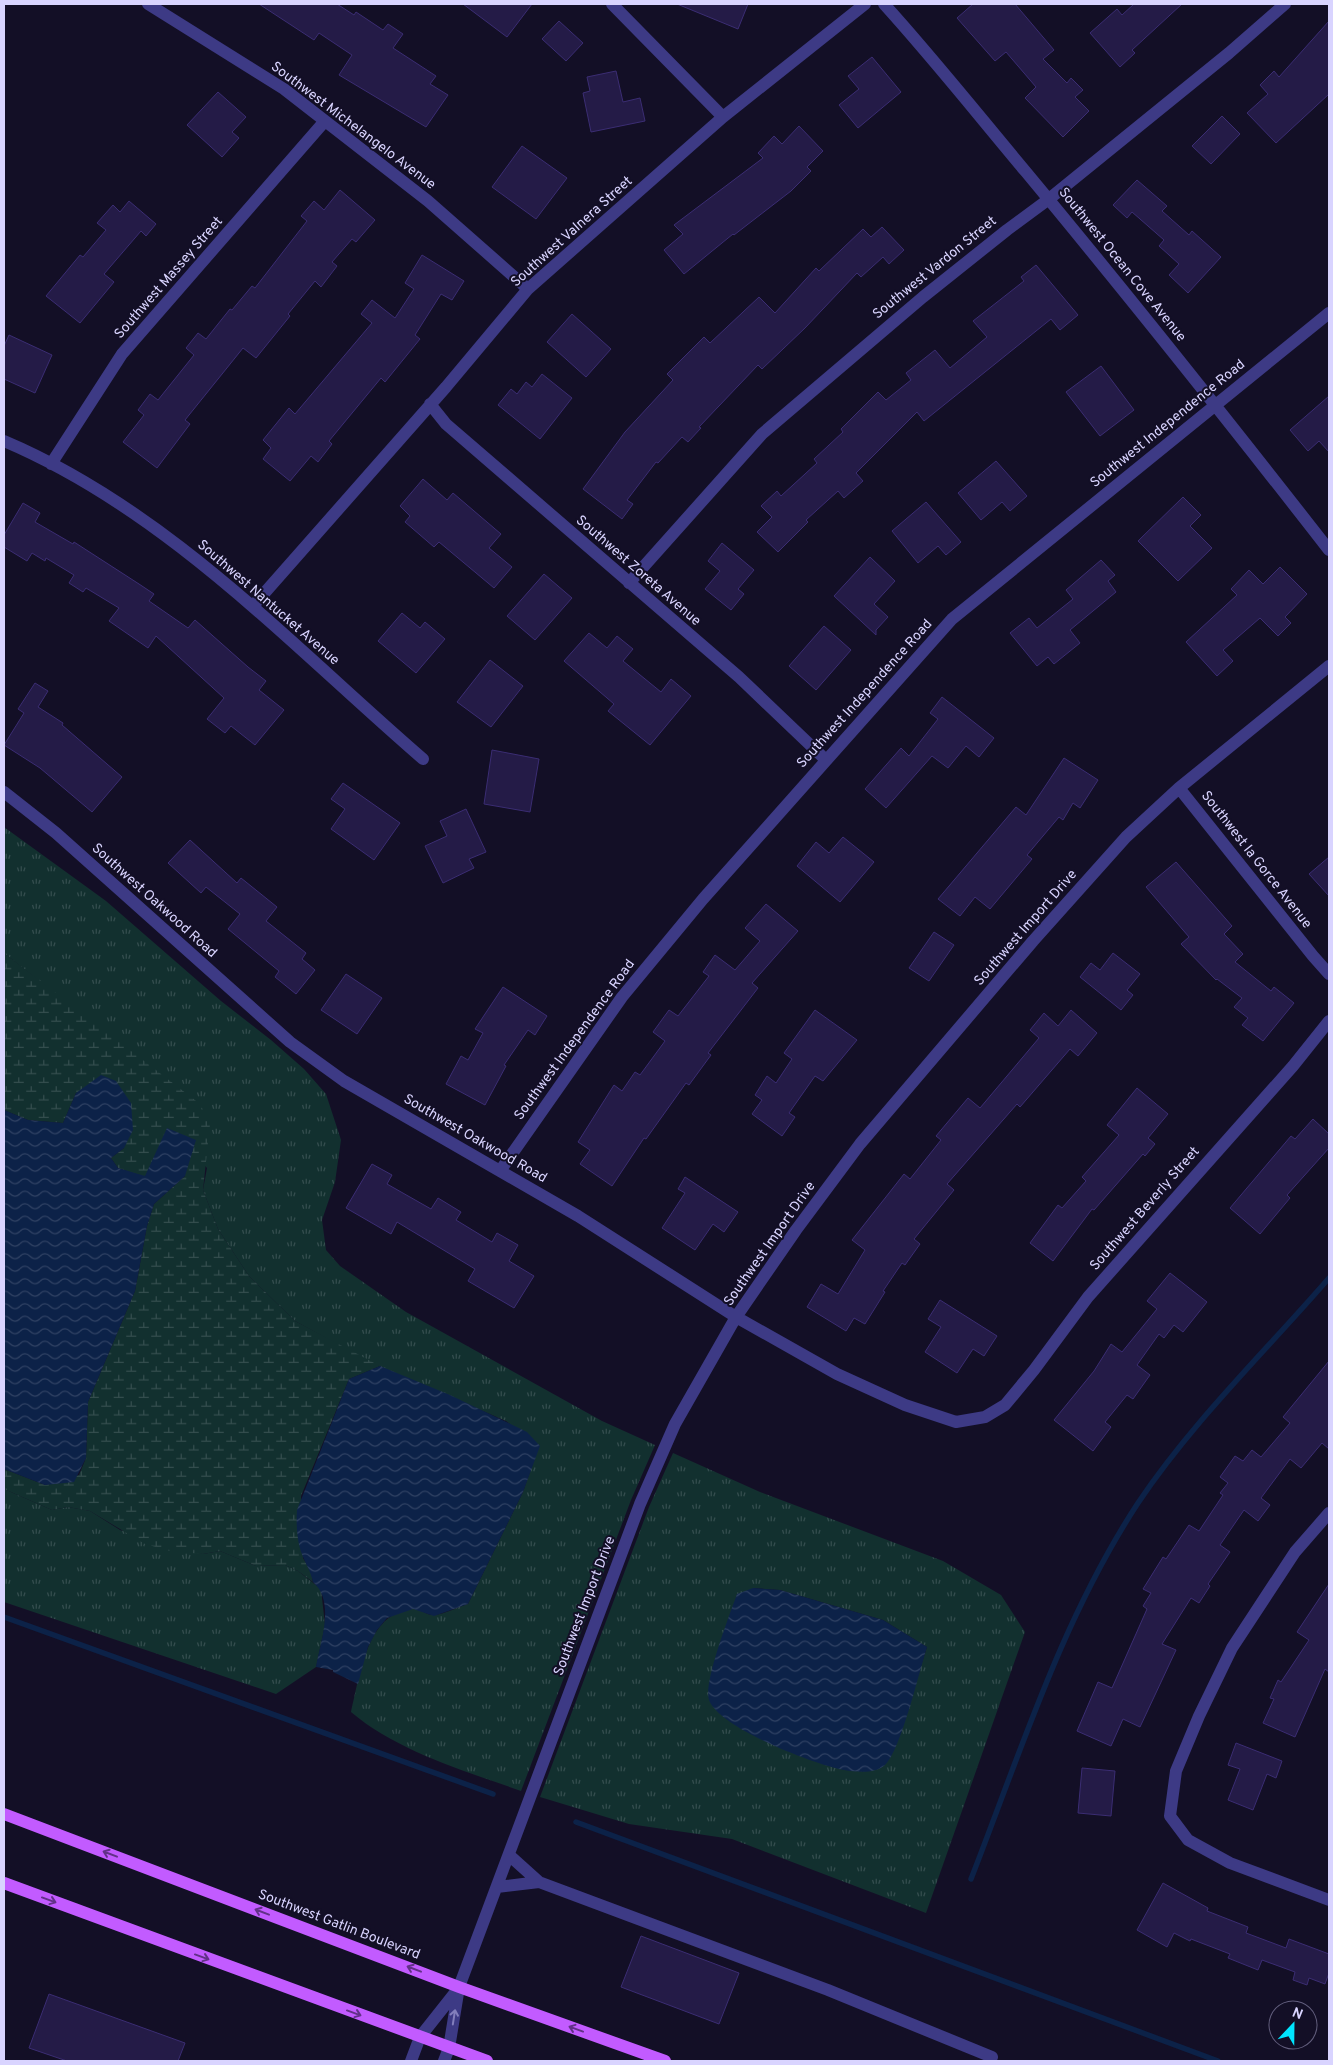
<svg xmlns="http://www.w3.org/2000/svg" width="1333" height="2065" font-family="Overpass,sans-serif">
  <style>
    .grass { fill: url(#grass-tufts); fill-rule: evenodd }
    .wetland { fill: url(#wetland-marsh) }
    .water { fill: url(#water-waves) }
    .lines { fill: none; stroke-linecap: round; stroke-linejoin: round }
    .stream { stroke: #0c2248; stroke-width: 5.5 }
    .building { fill: #241b47; stroke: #3b2d73 }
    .minor { stroke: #3d3a85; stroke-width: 12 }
    .major { stroke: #c25bff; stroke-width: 12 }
    .oneway { stroke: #623188 }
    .oneway2 { stroke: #837fbc }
    .labels { text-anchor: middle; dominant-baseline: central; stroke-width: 4; stroke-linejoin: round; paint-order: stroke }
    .street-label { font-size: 14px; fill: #d9d4ff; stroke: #130f26 }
  </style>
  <defs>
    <pattern id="grass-tufts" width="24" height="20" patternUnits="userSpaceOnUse" patternTransform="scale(1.25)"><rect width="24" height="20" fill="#12302f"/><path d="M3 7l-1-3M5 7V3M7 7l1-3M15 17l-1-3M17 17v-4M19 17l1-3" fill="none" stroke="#344d4e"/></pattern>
    <pattern id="wetland-marsh" width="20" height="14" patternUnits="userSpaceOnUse" patternTransform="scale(1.25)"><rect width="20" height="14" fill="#12302f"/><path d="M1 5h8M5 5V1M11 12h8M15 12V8" fill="none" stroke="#344d4e"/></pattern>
    <pattern id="water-waves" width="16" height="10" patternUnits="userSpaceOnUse" patternTransform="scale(1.25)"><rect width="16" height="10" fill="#0c2248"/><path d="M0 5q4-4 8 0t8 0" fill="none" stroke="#2f4163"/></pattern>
  </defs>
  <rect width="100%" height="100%" fill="#130f26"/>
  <path class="grass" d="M 4,827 L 106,901 L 221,1001 L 271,1040 L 304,1069 L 326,1094 L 341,1140 L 335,1182 L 322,1220 L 326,1250 L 340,1266 L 406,1312 L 602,1421 L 655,1445 L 631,1500 L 521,1791 C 465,1771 397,1751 351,1712 C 360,1677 366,1613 412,1609 C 420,1608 427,1616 435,1615 C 445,1614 458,1607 468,1604 L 523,1492 L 539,1446 L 506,1421 L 370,1362 L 295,1321 L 249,1276 L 218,1229 L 203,1190 L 207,1168 L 47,987 L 4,953 Z
    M 673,1453 L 760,1492 L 943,1561 L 1001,1595 L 1025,1632 L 926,1913 L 732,1839 L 629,1824 L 540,1797 L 649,1507 ZM 753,1588 L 780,1590 L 883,1620 L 927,1647 L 896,1745 L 885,1764 Z
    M 4,1489 L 52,1510 L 68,1507 L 90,1511 L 120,1530 L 203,1554 L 220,1551 L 256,1566 L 285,1565 L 298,1571 L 321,1589 L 325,1625 L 316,1667 L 276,1694 L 4,1602 Z"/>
  <path class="wetland" d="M 4,953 L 200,1104 L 210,1124 L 203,1190 L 218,1229 L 249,1276 L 295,1321 L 380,1366 L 349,1379 L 301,1496 L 303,1558 L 311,1572 L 313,1582 L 298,1571 L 285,1565 L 256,1566 L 220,1551 L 203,1554 L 170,1551 L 145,1544 L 90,1511 L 68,1507 L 52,1510 L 4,1489 L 4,1469 L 45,1485 L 79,1475 L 86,1458 L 88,1402 L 135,1291 L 147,1226 L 154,1204 L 185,1176 L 156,1155 L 145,1177 L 118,1168 L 111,1158 L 124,1148 L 76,1093 L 63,1123 L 28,1120 L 4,1110 Z"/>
  <path class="water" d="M 101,1075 L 116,1081 L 131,1103 L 133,1130 L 124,1148 L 111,1158 L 118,1168 L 145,1176 L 167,1128 L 196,1140 L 185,1176 L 154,1204 L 147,1226 L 135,1291 L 88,1402 L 86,1458 L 74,1482 L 45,1485 L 4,1469 L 4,1110 L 28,1120 L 63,1123 L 76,1093 Z
    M 380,1366 L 450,1395 L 527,1432 L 540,1446 L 523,1492 L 468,1604 L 434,1616 L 413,1609 L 387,1618 L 377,1630 L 368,1647 L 358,1684 L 333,1672 L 333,1670 L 316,1667 C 320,1642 336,1602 313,1582 C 311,1573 308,1568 304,1559 C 297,1545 296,1526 297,1510 L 349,1379 Z
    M 753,1588 L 780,1590 L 883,1620 L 927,1647 C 919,1672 901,1750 885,1765 C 875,1774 857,1772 844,1770 C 816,1765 719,1728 709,1700 C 703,1683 730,1614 737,1594 Z"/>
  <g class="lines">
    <path class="stream" d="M 4,1617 L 493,1794
      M 576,1822 L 1218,2061
      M 971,1879 C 1021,1751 1062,1619 1138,1503 C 1193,1421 1265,1352 1329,1278"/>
  </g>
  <path class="building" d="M 259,4 L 337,4 L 354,15 L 356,12 L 383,30 L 388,24 L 403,34 L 393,48 L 436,76 L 430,84 L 448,95 L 426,127 L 339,75 L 352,55 L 319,33 L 314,40 Z
    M 463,4 L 532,4 L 507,37 Z
    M 677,4 L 748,4 L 738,29 Z
    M 973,4 L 1015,4 L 1054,50 L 1043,59 L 1067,83 L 1071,78 L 1083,90 L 1075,97 L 1089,111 L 1063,137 L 1025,98 L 1036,87 L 1006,52 L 995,61 L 957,18 Z
    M 1134,4 L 1182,4 L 1132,50 L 1135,53 L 1120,67 L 1090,33 L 1117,9 L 1122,15 Z
    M 559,21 L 583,43 L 566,61 L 542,39 Z
    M 1329,21 L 1329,94 L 1276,143 L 1247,113 L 1268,94 L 1260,85 L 1274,71 L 1279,77 Z
    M 872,57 L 901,92 L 858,128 L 839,105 L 859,89 L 848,76 Z
    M 616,71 L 623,102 L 640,98 L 645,121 L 591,132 L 583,93 L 590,91 L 587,77 Z
    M 218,92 L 246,117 L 232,132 L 239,138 L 222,157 L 187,125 Z
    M 1222,116 L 1240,134 L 1211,164 L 1192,146 Z
    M 799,126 L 823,151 L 807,167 L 811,171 L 791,191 L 734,235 L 733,234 L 684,274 L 664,250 L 683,234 L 674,225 L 763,158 L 758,153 L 774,136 L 782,144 Z
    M 522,146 L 567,178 L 536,219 L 492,187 Z
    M 1137,180 L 1167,206 L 1162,211 L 1189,235 L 1192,231 L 1221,257 L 1188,293 L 1169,275 L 1179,264 L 1159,246 L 1164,240 L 1132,212 L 1127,218 L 1113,205 Z
    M 340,190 L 375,220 L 356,242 L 352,239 L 332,262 L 337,266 L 321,287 L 315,281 L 288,314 L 290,316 L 256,358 L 243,348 L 185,420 L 190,424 L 157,468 L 123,442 L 144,415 L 138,410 L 150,394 L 158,400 L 194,355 L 186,348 L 198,333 L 206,339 L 230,309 L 232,310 L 252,286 L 255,288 L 307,221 L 301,216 L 314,201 L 324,210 Z
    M 129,201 L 156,224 L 146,236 L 141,231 L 104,274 L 114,282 L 80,323 L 46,296 L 80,255 L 83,257 L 106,230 L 97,223 L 113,205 L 120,212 Z
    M 882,227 L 904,250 L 889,264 L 883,257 L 861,277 L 857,273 L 805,328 L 762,369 L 758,365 L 699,427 L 701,428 L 688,442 L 682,437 L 658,463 L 656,462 L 627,500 L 633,504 L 622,519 L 583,489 L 625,432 L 673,380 L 667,374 L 704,337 L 710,343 L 759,297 L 775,313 L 816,268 L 819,271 L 863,229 L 871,237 Z
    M 422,255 L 464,281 L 452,300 L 441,294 L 415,335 L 420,339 L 385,382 L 381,378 L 329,441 L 332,444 L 318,462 L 311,456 L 290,481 L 263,459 L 271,448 L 263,440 L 289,408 L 295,414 L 372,323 L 361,314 L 372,300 L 395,318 L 414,289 L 405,283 Z
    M 1036,265 L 1078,315 L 1060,330 L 1051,319 L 924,421 L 917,412 L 856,473 L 863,481 L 844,498 L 838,491 L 806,520 L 808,522 L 778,552 L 757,532 L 772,517 L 761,506 L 777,491 L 781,496 L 817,463 L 814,459 L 843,432 L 841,429 L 878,392 L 886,400 L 911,380 L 906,373 L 935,350 L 950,368 L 987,337 L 973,321 L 1024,281 L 1021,277 Z
    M 572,314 L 611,349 L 586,377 L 547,342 Z
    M 9,335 L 52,355 L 35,393 L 4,379 L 4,346 Z
    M 1101,366 L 1134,410 L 1100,436 L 1066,392 Z
    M 542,374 L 572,398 L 540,439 L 498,405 L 511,389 L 517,394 L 526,382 L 532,387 Z
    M 1329,396 L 1329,452 L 1319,441 L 1308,451 L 1290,430 Z
    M 996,461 L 1027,496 L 1010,511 L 1002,502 L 981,520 L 958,493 Z
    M 423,479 L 447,500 L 453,493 L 501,534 L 489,548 L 512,567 L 494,588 L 439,542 L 434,547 L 405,522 L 410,516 L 400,506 Z
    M 1183,497 L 1201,515 L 1190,526 L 1212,548 L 1178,581 L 1138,541 Z
    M 926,502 L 961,542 L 946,555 L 938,546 L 918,563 L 892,531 Z
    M 23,503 L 40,513 L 35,522 L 73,544 L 74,542 L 139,584 L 154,594 L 149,601 L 188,628 L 195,620 L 248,667 L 266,681 L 259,690 L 284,710 L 255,745 L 231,726 L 225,733 L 207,719 L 224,698 L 156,636 L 148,648 L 109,621 L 119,608 L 86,588 L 83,592 L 69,583 L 74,575 L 46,558 L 45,561 L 32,553 L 27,561 L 4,547 L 4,535 Z
    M 722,543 L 754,570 L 738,589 L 744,594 L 731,610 L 705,589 L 720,571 L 708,561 Z
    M 870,557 L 895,581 L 874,604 L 888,617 L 876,630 L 876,635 L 834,596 Z
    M 1101,560 L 1115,575 L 1108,581 L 1116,592 L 1070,630 L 1080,643 L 1054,664 L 1048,657 L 1037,666 L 1010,633 L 1029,618 L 1037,628 L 1073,599 L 1066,590 Z
    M 1280,567 L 1307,594 L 1285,617 L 1291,623 L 1278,636 L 1260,618 L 1223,650 L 1233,661 L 1217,676 L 1186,642 L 1237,595 L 1231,589 L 1249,570 L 1263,584 Z
    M 544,574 L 572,598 L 535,640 L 507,616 Z
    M 402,613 L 420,628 L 425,622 L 445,639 L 416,673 L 378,641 Z
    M 824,626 L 851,650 L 816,690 L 789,666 Z
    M 589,633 L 607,648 L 617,636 L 633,649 L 623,661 L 661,692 L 671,679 L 691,696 L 650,745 L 608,711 L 614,704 L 564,661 Z
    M 490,660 L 523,686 L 491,727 L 457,702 Z
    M 35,683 L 48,691 L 38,707 L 63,723 L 62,725 L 122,777 L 92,812 L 40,768 L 4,745 L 24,713 L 18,709 Z
    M 942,697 L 994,738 L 979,757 L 966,746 L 948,768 L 932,756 L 886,808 L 865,789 L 901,748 L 909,756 L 938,719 L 930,713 Z
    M 492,750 L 539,759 L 530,812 L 484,804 Z
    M 1064,758 L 1098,780 L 1080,808 L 1073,803 L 1063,820 L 1059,817 L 1027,855 L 1032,859 L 990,909 L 975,897 L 960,916 L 938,899 L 1016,807 L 1026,815 Z
    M 343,783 L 400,823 L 374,860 L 331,829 L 345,809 L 331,799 Z
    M 466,809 L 486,852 L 469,859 L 474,868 L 443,883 L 425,846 L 447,836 L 440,821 Z
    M 843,837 L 874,862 L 840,902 L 797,866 L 816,842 L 829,853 Z
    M 190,840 L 237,883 L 241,878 L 277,907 L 266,921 L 306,953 L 302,959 L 315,970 L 296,994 L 275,977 L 279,971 L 228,929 L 240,914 L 206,887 L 201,893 L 168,863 Z
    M 1329,857 L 1329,896 L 1309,874 Z
    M 1176,862 L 1232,926 L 1224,934 L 1243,954 L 1235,962 L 1271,991 L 1274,987 L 1294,1003 L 1263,1041 L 1242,1025 L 1248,1018 L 1234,1007 L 1242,998 L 1217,979 L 1216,980 L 1181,944 L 1189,937 L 1146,887 Z
    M 766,904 L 798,931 L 752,983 L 758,988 L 708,1053 L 711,1055 L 689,1085 L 686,1083 L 646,1139 L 644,1138 L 612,1186 L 580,1164 L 590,1150 L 578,1142 L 614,1085 L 622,1091 L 635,1072 L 640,1075 L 665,1041 L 653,1032 L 669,1010 L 678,1016 L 709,976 L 703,972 L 715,955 L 735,970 L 760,941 L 745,928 Z
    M 934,932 L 954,945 L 929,981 L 909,968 Z
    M 1113,953 L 1140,974 L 1127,990 L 1133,995 L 1121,1010 L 1080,977 L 1091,963 L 1100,970 Z
    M 346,974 L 382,998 L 357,1034 L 321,1010 Z
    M 503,987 L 547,1016 L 535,1035 L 528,1030 L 504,1065 L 506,1066 L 485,1105 L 446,1084 L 461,1056 L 468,1060 L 483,1033 L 475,1029 Z
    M 815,1010 L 857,1040 L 823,1081 L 815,1076 L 789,1113 L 795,1117 L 782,1136 L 752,1114 L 762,1100 L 755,1095 L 767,1076 L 776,1083 L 792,1059 L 784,1053 Z
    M 1071,1010 L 1097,1033 L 1078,1056 L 1070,1049 L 1020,1107 L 1017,1104 L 947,1184 L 954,1190 L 914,1239 L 920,1244 L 905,1265 L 902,1263 L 883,1291 L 885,1292 L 865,1324 L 854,1318 L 846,1331 L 807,1307 L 821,1284 L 838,1294 L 865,1250 L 852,1240 L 904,1174 L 910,1179 L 941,1140 L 936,1136 L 968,1098 L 980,1108 L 1039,1038 L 1030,1030 L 1044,1013 L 1058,1026 Z
    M 1137,1088 L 1168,1114 L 1148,1138 L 1155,1144 L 1145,1156 L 1143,1154 L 1094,1210 L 1092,1209 L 1053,1261 L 1030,1243 L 1058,1205 L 1062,1208 L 1086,1181 L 1082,1177 L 1119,1135 L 1107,1125 Z
    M 1313,1119 L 1329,1134 L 1329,1148 L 1287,1195 L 1290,1198 L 1260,1234 L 1230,1208 L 1291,1136 L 1295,1139 Z
    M 372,1164 L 392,1175 L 387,1184 L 431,1209 L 438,1198 L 461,1212 L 456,1220 L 492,1242 L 497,1233 L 518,1245 L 509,1261 L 534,1276 L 514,1308 L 468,1281 L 475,1269 L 397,1222 L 391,1234 L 346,1208 Z
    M 685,1177 L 738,1212 L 724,1232 L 713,1224 L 695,1250 L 662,1228 L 685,1193 L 678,1189 Z
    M 1170,1273 L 1207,1302 L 1183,1332 L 1174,1325 L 1164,1338 L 1159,1334 L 1137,1365 L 1150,1375 L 1133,1399 L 1127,1395 L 1105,1422 L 1111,1427 L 1093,1451 L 1054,1420 L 1094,1371 L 1111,1344 L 1122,1352 L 1157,1309 L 1147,1301 Z
    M 940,1300 L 997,1336 L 984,1356 L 973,1349 L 957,1373 L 925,1352 L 941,1327 L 928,1319 Z
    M 1329,1361 L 1329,1449 L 1322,1443 L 1301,1468 L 1290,1459 L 1261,1498 L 1270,1505 L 1258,1521 L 1244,1510 L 1220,1545 L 1230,1552 L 1208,1584 L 1210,1586 L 1199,1603 L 1191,1598 L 1162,1644 L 1176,1650 L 1140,1727 L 1123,1719 L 1111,1746 L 1077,1731 L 1098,1682 L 1112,1688 L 1147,1609 L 1143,1606 L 1151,1593 L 1143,1589 L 1163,1557 L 1166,1559 L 1189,1525 L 1199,1531 L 1223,1495 L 1220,1493 L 1228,1483 L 1220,1477 L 1235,1456 L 1243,1461 L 1252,1450 L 1261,1457 L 1290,1423 L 1283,1417 Z
    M 1329,1584 L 1329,1672 L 1325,1669 L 1295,1737 L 1263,1723 L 1274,1699 L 1270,1698 L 1278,1680 L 1281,1682 L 1309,1640 L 1297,1632 Z
    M 1236,1743 L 1282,1761 L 1276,1778 L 1267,1774 L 1253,1810 L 1228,1800 L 1240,1769 L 1228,1765 Z
    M 1082,1768 L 1115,1771 L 1111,1816 L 1078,1813 Z
    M 1163,1883 L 1208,1908 L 1207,1911 L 1248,1927 L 1246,1933 L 1286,1948 L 1289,1939 L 1329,1954 L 1329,1973 L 1325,1984 L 1309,1978 L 1307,1985 L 1293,1980 L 1295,1972 L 1262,1960 L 1258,1970 L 1228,1958 L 1230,1954 L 1191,1939 L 1190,1941 L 1174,1933 L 1167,1947 L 1137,1930 Z
    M 641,1936 L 739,1973 L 719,2024 L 621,1987 Z
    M 49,1994 L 185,2043 L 178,2061 L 67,2061 L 29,2048 Z"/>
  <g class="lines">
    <path class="minor" d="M 148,4 L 284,89 L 428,201 L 528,289
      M 612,4 L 723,117
      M 884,4 C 933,58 979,116 1026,172 C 1129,296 1230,423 1329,550
      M 430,404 L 446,424 L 739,677 L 826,760
      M 4,441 C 167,510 291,645 423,759
      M 51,464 L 122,354 L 324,122
      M 629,583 L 762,434 L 923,297 L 1007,230 L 1049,199 L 1229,53 L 1285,4
      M 253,606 L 446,387 L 528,289 L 723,117 L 865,4
      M 1179,788 L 1313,956 L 1329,974
      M 4,792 L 56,833 L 290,1042 L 344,1081 L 578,1216 L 736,1317 L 837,1374 L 905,1405 L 956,1422 L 985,1417 L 1005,1405 L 1034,1370 L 1088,1297 L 1293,1066 L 1329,1021
      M 500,1171 L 622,997 L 703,899 L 952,619 L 1329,313
      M 1329,1513 L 1295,1552 L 1232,1648 L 1199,1716 L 1176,1771 L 1170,1816 L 1188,1840 L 1230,1863 L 1329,1900
      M 509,1855 L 539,1882 L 828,1990 L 992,2057
      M 497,1887 L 539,1882
      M 411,2061 L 420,2037 L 458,1989
      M 444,2061 L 449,2048 L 459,1987 L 640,1504 L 675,1424 L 736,1317 L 796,1230 L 860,1144 L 1033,941 L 1126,837 L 1179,788 L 1329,666"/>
    <path class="major" d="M 4,1814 L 459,1987 L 665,2061
      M 4,1883 L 487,2061"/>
  </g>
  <defs><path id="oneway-shaft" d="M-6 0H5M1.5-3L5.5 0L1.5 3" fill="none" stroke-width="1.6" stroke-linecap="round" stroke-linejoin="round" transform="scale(1.25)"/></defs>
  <g class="oneway">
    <use href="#oneway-shaft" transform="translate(110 1854) rotate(-159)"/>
    <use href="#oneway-shaft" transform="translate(49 1900) rotate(20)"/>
    <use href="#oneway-shaft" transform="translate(262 1912) rotate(-159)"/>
    <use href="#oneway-shaft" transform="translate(202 1957) rotate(20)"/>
    <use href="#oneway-shaft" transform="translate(414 1969) rotate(-159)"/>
    <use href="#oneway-shaft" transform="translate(354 2013) rotate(20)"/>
    <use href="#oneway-shaft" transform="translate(576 2029) rotate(-160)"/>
  </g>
  <use class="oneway2" href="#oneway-shaft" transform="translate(454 2017) rotate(-81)"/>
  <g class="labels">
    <g class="street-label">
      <text transform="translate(353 126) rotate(37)">Southwest Michelangelo Avenue</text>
      <text transform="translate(572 232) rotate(-42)">Southwest Valnera Street</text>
      <text transform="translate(1122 265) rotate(51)">Southwest Ocean Cove Avenue</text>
      <text transform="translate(935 268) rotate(-39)">Southwest Vardon Street</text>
      <text transform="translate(169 278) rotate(-49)">Southwest Massey Street</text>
      <text transform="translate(1168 424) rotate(-39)">Southwest Independence Road</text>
      <text transform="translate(638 571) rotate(41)">Southwest Zoreta Avenue</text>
      <text transform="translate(268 603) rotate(41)">Southwest Nantucket Avenue</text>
      <text transform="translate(865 694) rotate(-48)">Southwest Independence Road</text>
      <text transform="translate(1256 860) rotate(52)">Southwest la Gorce Avenue</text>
      <text transform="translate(154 901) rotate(42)">Southwest Oakwood Road</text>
      <text transform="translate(1026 928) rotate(-49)">Southwest Import Drive</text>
      <text transform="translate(575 1040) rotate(-54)">Southwest Independence Road</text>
      <text transform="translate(475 1139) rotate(30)">Southwest Oakwood Road</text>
      <text transform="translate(1145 1209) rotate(-49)">Southwest Beverly Street</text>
      <text transform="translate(770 1244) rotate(-55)">Southwest Import Drive</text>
      <text transform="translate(585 1606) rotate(-69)">Southwest Import Drive</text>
      <text transform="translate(339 1925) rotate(21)">Southwest Gatlin Boulevard</text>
    </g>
  </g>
  <rect width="1333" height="2065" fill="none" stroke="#d9d4ff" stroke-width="10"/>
  <g transform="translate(1293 2025) rotate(22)"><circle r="24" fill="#130f26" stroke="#625e7d"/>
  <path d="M0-4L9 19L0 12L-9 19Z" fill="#00e5ff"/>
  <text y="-8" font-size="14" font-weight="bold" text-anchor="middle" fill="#d9d4ff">N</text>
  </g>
</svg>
